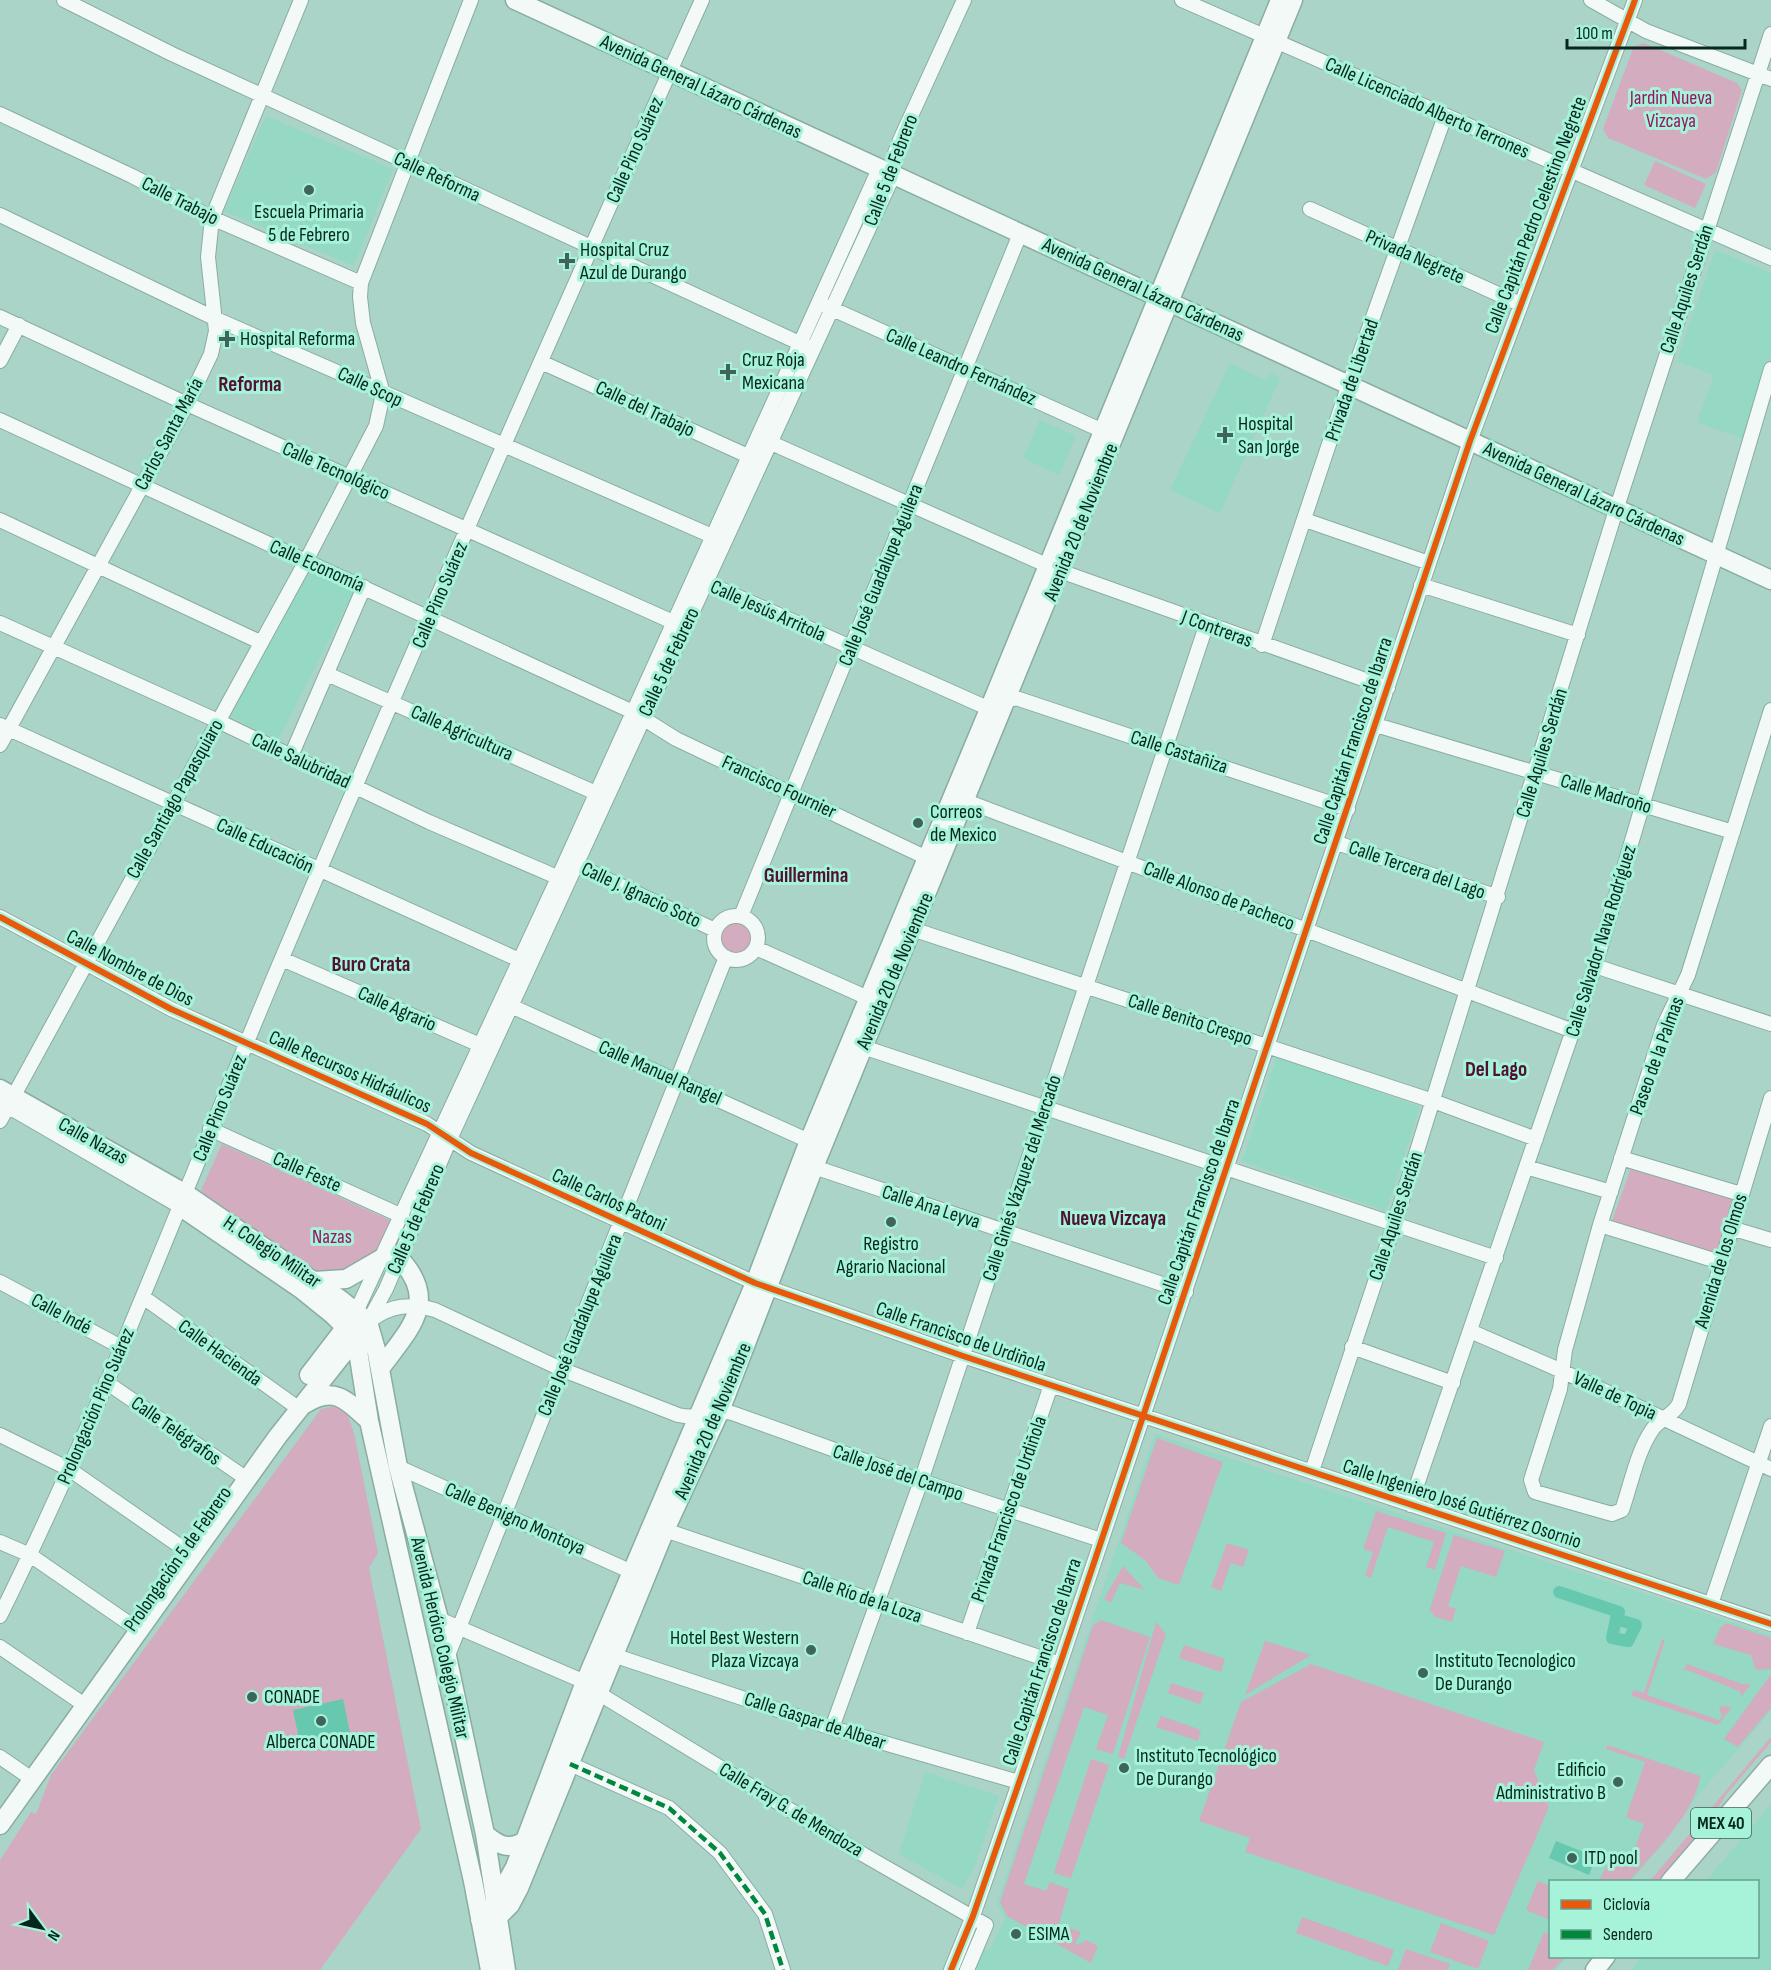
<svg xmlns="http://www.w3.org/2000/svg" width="1771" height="1970" font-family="'Sofia Sans Condensed',sans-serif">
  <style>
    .built { fill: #95d8c3 }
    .green { fill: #d3acc0 }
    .water { fill: #66c8ae }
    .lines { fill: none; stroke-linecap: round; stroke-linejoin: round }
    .canal { stroke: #66c8ae; stroke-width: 12 }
    .minor-casing { stroke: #8aaca2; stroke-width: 16 }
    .major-casing { stroke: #8aaca2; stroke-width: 21 }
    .minor { stroke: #f2f9f7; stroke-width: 14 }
    .major { stroke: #f2f9f7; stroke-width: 18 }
    .quiet { stroke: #00873e; stroke-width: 4.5; stroke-dasharray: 9 4.5; stroke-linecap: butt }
    .cycleway-casing { stroke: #a6f3da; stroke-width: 10 }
    .cycleway { stroke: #e8590c; stroke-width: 6 }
    .poi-dot { fill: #3f6459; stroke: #a6f3da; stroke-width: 2 }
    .labels { text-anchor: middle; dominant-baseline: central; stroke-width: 6; stroke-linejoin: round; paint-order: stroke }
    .shield { fill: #a6f3da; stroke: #366456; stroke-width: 1.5 }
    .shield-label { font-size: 18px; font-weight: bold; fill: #06271e }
    .street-label { font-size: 20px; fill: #06271e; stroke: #a6f3da }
    .park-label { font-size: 20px; fill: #9a1261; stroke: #a6f3da }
    .poi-label { font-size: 20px; fill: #06271e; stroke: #a6f3da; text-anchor: start }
    .neighbourhood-label { font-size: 21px; font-weight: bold; fill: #501133; stroke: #a6f3da }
  </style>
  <rect width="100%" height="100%" fill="#aad4c7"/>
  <path class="built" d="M 266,116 L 393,169 L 354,266 L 224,211 Z
    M 1715,250 L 1771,273 L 1771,354 L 1744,439 L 1697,422 L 1714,375 L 1677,361 Z
    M 1230,363 L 1265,380 L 1271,373 L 1280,378 L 1220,513 L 1170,490 Z
    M 1040,420 L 1076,436 L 1059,475 L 1023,458 Z
    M 305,569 L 355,589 L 278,740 L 225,714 Z
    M 1277,1056 L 1420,1107 L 1386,1211 L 1242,1161 Z
    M 1155,1434 L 1771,1635 L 1771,1711 L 1699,1794 L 1665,1841 L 1631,1881 L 1550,1882 L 1550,1956 L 1567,1957 L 1556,1970 L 971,1970 L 979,1949 L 990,1950 L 1005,1918 L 997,1903 Z
    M 925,1772 L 999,1796 L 973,1870 L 962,1889 L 899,1854 Z
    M 1771,1804 L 1771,1970 L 1631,1970 L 1642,1957 L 1758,1956 L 1758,1882 L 1706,1881 Z"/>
  <path class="green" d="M 1644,43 L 1737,83 L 1742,90 L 1716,172 L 1706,179 L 1608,138 L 1603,129 L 1634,46 Z
    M 1655,161 L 1706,184 L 1695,208 L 1644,185 Z
    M720 937a16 16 0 1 1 32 0a16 16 0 1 1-32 0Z
    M 222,1144 L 394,1222 L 378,1251 L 363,1269 L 317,1274 L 212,1202 L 201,1190 Z
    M 1632,1165 L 1735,1200 L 1718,1254 L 1612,1221 Z
    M 335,1406 L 346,1410 L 354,1433 L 378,1553 L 369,1568 L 421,1829 L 320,1970 L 0,1970 L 0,1860 L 31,1812 L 36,1814 L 51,1775 L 321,1409 Z
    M 1157,1438 L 1223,1462 L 1179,1585 L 1158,1578 L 1145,1560 L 1121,1543 Z
    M 1376,1511 L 1446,1533 L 1435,1570 L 1426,1567 L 1434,1542 L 1388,1527 L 1371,1578 L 1365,1576 L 1373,1552 L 1363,1549 Z
    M 1454,1535 L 1505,1551 L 1496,1577 L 1461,1566 L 1448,1606 L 1456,1609 L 1452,1622 L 1433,1616 L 1434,1613 L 1429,1612 Z
    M 1227,1543 L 1249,1550 L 1243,1567 L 1231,1563 L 1221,1591 L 1211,1587 Z
    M 1123,1566 L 1145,1590 L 1120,1583 L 1111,1603 L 1104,1599 Z
    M 1101,1620 L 1150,1637 L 1113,1754 L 1096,1749 L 1108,1715 L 1084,1707 L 1024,1884 L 1046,1891 L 1050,1882 L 1069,1889 L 1059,1924 L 1081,1932 L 1075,1943 L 1077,1945 L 1087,1940 L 1098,1946 L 1091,1963 L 1007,1916 L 1000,1902 L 1093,1625 Z
    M 1156,1622 L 1166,1634 L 1124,1759 L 1118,1757 Z
    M 1726,1623 L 1771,1638 L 1771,1669 L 1756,1670 L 1751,1655 L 1713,1644 L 1720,1628 Z
    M 1662,1639 L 1665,1640 L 1647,1695 L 1719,1720 L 1722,1717 L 1719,1706 L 1732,1707 L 1718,1725 L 1632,1696 L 1633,1690 L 1644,1693 Z
    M 1265,1641 L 1311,1655 L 1245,1695 Z
    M 1184,1645 L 1225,1659 L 1221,1672 L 1179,1658 Z
    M 1311,1664 L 1544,1742 L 1534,1770 L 1549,1807 L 1494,1935 L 1245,1852 L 1250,1838 L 1199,1821 L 1241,1702 Z
    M 1687,1664 L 1742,1684 L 1751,1684 L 1742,1696 L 1739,1691 L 1687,1670 L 1683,1671 Z
    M 1771,1674 L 1771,1708 L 1738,1747 L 1724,1739 Z
    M 1171,1683 L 1204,1693 L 1200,1704 L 1168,1693 Z
    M 1161,1716 L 1201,1730 L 1198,1741 L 1156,1727 Z
    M 1771,1737 L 1771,1742 L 1726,1795 L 1701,1836 L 1660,1881 L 1649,1882 Z
    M 1607,1745 L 1700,1776 C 1696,1812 1653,1854 1629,1881 L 1599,1881 L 1609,1861 L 1628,1866 L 1644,1824 L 1626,1817 L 1645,1762 L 1606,1749 Z
    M 1091,1759 L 1109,1765 L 1071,1878 L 1054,1873 Z
    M 1538,1881 L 1550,1886 L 1550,1920 L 1526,1910 Z
    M 1302,1917 L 1394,1950 L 1388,1966 L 1296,1933 Z
    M 1441,1923 L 1489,1941 L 1478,1969 L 1430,1952 Z
    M 1544,1932 L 1550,1934 L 1550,1956 L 1565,1957 L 1553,1970 L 1528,1970 Z
    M 1406,1949 L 1450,1964 L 1448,1970 L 1398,1970 Z"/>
  <path class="water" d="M 343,1699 L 350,1733 L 300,1743 L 293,1710 Z
    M 1556,1841 L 1596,1857 L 1589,1875 L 1549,1858 Z"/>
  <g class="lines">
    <path class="canal" d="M 1559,1592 L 1619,1612 L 1616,1619
      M 1616,1619 L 1636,1625 L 1628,1641 L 1612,1638 Z"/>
    <g class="minor-casing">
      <path id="minor" d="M 64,0 L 172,54 L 808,347
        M 1182,0 L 1771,258
        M 1591,0 L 1646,31 L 1771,79
        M 0,114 L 132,176 L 212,218 L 361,283
        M 1310,209 L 1520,304
        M 0,215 L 216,319 L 712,536
        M 826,306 L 1103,431
        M 0,317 L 187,404 L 673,622
        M 0,361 L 19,325
        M 541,362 L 748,456
        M 0,420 L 633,712 L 676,739 L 927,858
        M 769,442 L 1060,571 L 1388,688
        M 0,520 L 260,642
        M 1305,520 L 1429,563
        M 698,579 L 983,706 C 996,707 1006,697 1019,699 L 1348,809
        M 1421,585 L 1578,635
        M 0,623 L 218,721 L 429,822 L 564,880
        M 1262,645 L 1349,384 L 1445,116
        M 327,674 L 596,793
        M 1771,710 L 1688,975 L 1664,1025 L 1600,1225 L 1565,1350 L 1560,1389 L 1531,1480 L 1535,1492 L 1612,1514 L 1622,1510 C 1631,1484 1637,1452 1652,1430 C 1660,1418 1673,1416 1679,1404 L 1771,1098
        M 0,725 L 526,963
        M 1376,725 L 1733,832
        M 0,745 L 187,404 L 211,354 L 216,331 L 208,257 L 212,218 L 301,0
        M 291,756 L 364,587
        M 966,801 L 1573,1031
        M 1337,843 L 1498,897
        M 570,862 L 715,930
        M714 938a22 22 0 1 1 44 0a22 22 0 1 1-44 0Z
        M 741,916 L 1020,234
        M 0,917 L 171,1009 L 427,1124 L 471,1153 L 755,1283 L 963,1356 L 1771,1624
        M 912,929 L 1433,1101 L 1536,1139
        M 756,948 L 868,998
        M 282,959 L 480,1045
        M 1595,966 L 1771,1024
        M 511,1006 L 809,1141
        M 863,1047 L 1496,1258
        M 2,1103 L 181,1207
        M 0,1121 L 306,561 L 376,426 L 383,394 L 363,323 L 360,297 L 361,283 L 471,0
        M 210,1129 L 402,1216
        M 1621,1158 L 1741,1194
        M 814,1167 L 1186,1292
        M 1526,1167 L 1611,1192
        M 1600,1225 L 1720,1262
        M 1731,1228 L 1771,1240
        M 0,1282 L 121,1347
        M 143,1297 L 298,1408
        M 356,1312 L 558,878 L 879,169
        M 371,1320 C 391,1305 411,1303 435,1310 L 561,1369 L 678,1415 C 703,1421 709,1408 732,1413 L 921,1481 L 1101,1540
        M 368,1322 L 386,1289 L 450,1139 L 893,176 L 895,153 L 900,140 L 964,0
        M 1470,1331 L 1562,1371 L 1771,1469
        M 1352,1347 L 1453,1383
        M 106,1382 L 247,1479
        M 0,1435 L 69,1469 L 194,1556
        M 398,1467 L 632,1572
        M 1312,1471 L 1395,1222 L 1616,510 L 1771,34
        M 1410,1505 L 1595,966 L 1771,369
        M 665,1530 L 1060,1664
        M 0,1542 L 30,1555 L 140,1631
        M 1711,1604 L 1771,1426
        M 0,1616 C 105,1404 187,1183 279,965 C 416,642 558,320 702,0
        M 439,1619 L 585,1682
        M 967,1633 L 1051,1385
        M 0,1647 L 86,1706
        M 613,1655 L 832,1728 L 1019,1782
        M 447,1658 L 726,957
        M 598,1693 L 864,1855 L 986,1925 L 967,1970
        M 832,1728 L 921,1481 L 1206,626
        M 0,1757 L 32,1779
        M 570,1764 L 669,1808 L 720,1853 L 765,1914 L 783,1970
        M 951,1970 L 973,1916 L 1060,1664 L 1470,441 L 1635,0"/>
    </g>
    <g class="major-casing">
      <path id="major" d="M 515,0 L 1771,580
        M 0,1089 L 186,1194 L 341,1300 L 368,1322 L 377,1353 L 398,1467 L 439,1619 L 485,1834 L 506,1970
        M 181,1207 L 301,1289 L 332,1314 L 356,1338 L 369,1421 L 473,1881 L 490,1970
        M 314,1281 L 346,1279 L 384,1257
        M 380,1369 C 408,1330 441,1302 399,1258
        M 309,1375 L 352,1319
        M 305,1404 C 334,1385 347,1400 369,1421
        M 0,1825 L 278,1436 L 362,1330
        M 485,1834 C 498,1845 509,1851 525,1841
        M 1670,1882 L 1771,1765
        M 480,1920 L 495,1903 L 515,1867 L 585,1682 L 755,1283 L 809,1141 L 990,707 L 1280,0
        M 483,1932 L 510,1905 L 519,1888 L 665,1530 L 720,1411 L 814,1167 L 1293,0
        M 1595,1970 L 1606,1956"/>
    </g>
    <use href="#minor" class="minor"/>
    <use href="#major" class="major"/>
    <path class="quiet" d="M 570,1764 L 669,1808 L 720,1853 L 765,1914 L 783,1970"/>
    <g class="cycleway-casing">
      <path id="cycleway" d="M 0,917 L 171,1009 L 427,1124 L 471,1153 L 755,1283 L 963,1356 L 1771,1624
        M 951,1970 L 973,1916 L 1060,1664 L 1470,441 L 1635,0"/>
    </g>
    <use href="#cycleway" class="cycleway"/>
  </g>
  <g class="poi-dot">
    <circle cx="309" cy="190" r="6"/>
    <path d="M564 252h6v6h6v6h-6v6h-6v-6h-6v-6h6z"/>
    <path d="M224 330h6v6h6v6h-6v6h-6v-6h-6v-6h6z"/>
    <path d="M725 363h6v6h6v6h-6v6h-6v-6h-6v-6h6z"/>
    <path d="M1222 426h6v6h6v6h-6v6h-6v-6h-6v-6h6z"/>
    <circle cx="918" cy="823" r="6"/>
    <circle cx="891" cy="1222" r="6"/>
    <circle cx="811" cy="1650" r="6"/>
    <circle cx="1423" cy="1673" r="6"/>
    <circle cx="252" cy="1697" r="6"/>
    <circle cx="321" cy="1721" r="6"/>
    <circle cx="1124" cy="1768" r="6"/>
    <circle cx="1618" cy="1782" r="6"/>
    <circle cx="1572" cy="1858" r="6"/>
    <circle cx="1016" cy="1934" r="6"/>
  </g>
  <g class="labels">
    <rect class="shield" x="1691" y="1808" width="60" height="30" rx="4.5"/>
    <g class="shield-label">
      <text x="1721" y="1823">MEX 40</text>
    </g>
    <g class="street-label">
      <text transform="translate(701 87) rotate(25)">Avenida General Lázaro Cárdenas</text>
      <text transform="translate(1427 108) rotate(24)">Calle Licenciado Alberto Terrones</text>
      <text transform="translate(635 150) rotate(-66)">Calle Pino Suárez</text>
      <text transform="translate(891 170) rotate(-69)">Calle 5 de Febrero</text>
      <text transform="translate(437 177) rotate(25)">Calle Reforma</text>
      <text transform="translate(180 201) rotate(27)">Calle Trabajo</text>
      <text transform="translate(1536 215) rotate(-69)">Calle Capitán Pedro Celestino Negrete</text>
      <text transform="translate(1415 257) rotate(24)">Privada Negrete</text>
      <text transform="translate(1687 289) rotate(-72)">Calle Aquiles Serdán</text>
      <text transform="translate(1143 290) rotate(25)">Avenida General Lázaro Cárdenas</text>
      <text transform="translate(961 367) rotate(24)">Calle Leandro Fernández</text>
      <text transform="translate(1352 380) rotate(-71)">Privada de Libertad</text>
      <text transform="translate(370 387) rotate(25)">Calle Scop</text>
      <text transform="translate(645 409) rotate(25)">Calle del Trabajo</text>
      <text transform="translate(169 434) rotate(-62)">Carlos Santa María</text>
      <text transform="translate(336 471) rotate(24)">Calle Tecnológico</text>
      <text transform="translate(1584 494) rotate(25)">Avenida General Lázaro Cárdenas</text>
      <text transform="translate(1081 522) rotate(-68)">Avenida 20 de Noviembre</text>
      <text transform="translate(317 566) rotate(24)">Calle Economía</text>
      <text transform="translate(881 575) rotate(-68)">Calle José Guadalupe Aguilera</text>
      <text transform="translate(440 595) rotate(-67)">Calle Pino Suárez</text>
      <text transform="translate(768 611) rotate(24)">Calle Jesús Arritola</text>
      <text transform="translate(1217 629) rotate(20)">J Contreras</text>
      <text transform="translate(669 662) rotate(-65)">Calle 5 de Febrero</text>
      <text transform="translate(462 733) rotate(24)">Calle Agricultura</text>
      <text transform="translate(1353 741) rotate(-72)">Calle Capitán Francisco de Ibarra</text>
      <text transform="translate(1179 752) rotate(18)">Calle Castañiza</text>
      <text transform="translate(1542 753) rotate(-73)">Calle Aquiles Serdán</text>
      <text transform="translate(301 761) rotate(25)">Calle Salubridad</text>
      <text transform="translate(779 787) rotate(25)">Francisco Fournier</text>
      <text transform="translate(1606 794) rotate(17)">Calle Madroño</text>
      <text transform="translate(175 799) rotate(-61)">Calle Santiago Papasquiaro</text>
      <text transform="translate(265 846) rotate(25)">Calle Educación</text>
      <text transform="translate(1417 870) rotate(19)">Calle Tercera del Lago</text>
      <text transform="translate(641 895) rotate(25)">Calle J. Ignacio Soto</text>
      <text transform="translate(1219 896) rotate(21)">Calle Alonso de Pacheco</text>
      <text transform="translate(1601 941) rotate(-73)">Calle Salvador Nava Rodríguez</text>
      <text transform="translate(130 968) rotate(28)">Calle Nombre de Dios</text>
      <text transform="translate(895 971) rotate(-67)">Avenida 20 de Noviembre</text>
      <text transform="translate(397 1009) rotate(24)">Calle Agrario</text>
      <text transform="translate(1190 1020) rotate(18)">Calle Benito Crespo</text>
      <text transform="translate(1657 1056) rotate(-70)">Paseo de la Palmas</text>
      <text transform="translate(350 1072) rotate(24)">Calle Recursos Hidráulicos</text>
      <text transform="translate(660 1073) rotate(24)">Calle Manuel Rangel</text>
      <text transform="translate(220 1108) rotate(-68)">Calle Pino Suárez</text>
      <text transform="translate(93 1141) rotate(29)">Calle Nazas</text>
      <text transform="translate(307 1172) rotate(24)">Calle Feste</text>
      <text transform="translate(1022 1178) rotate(-72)">Calle Ginés Vázquez del Mercado</text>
      <text transform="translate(609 1200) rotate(25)">Calle Carlos Patoni</text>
      <text transform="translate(1199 1202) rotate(-71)">Calle Capitán Francisco de Ibarra</text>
      <text transform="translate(931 1207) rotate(18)">Calle Ana Leyva</text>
      <text transform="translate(1396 1216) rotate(-72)">Calle Aquiles Serdán</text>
      <text transform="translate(416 1219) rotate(-67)">Calle 5 de Febrero</text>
      <text transform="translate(272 1252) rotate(34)">H. Colegio Militar</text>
      <text transform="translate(1721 1261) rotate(-73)">Avenida de los Olmos</text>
      <text transform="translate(61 1314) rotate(28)">Calle Indé</text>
      <text transform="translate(580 1325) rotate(-68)">Calle José Guadalupe Aguilera</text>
      <text transform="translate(961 1337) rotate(19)">Calle Francisco de Urdiñola</text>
      <text transform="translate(220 1353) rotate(36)">Calle Hacienda</text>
      <text transform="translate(1615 1396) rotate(25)">Valle de Topia</text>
      <text transform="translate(96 1406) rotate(-67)">Prolongación Pino Suárez</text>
      <text transform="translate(713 1421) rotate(-67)">Avenida 20 de Noviembre</text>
      <text transform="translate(176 1431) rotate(35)">Calle Telégrafos</text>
      <text transform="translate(898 1473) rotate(19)">Calle José del Campo</text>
      <text transform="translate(1462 1504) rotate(18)">Calle Ingeniero José Gutiérrez Osornio</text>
      <text transform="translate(1009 1509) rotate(-71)">Privada Francisco de Urdiñola</text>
      <text transform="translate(515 1519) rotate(24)">Calle Benigno Montoya</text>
      <text transform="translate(178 1559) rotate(-55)">Prolongación 5 de Febrero</text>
      <text transform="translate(862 1597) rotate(19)">Calle Río de la Loza</text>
      <text transform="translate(440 1638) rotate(77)">Avenida Heróico Colegio Militar</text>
      <text transform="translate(1042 1662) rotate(-72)">Calle Capitán Francisco de Ibarra</text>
      <text transform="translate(815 1721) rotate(18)">Calle Gaspar de Albear</text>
      <text transform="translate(791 1810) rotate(31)">Calle Fray G. de Mendoza</text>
    </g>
    <g class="park-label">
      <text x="1671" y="98">Jardin Nueva<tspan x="1671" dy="23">Vizcaya</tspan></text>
      <text x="332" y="1237">Nazas</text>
    </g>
    <g class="poi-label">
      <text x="309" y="212" text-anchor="middle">Escuela Primaria<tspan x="309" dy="23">5 de Febrero</tspan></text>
      <text x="580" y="250">Hospital Cruz<tspan x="580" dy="23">Azul de Durango</tspan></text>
      <text x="240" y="339">Hospital Reforma</text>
      <text x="742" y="360">Cruz Roja<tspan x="742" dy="23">Mexicana</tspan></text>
      <text x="1238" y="424">Hospital<tspan x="1238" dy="23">San Jorge</tspan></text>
      <text x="930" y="812">Correos<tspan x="930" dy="23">de Mexico</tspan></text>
      <text x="891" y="1244" text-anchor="middle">Registro<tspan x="891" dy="23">Agrario Nacional</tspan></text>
      <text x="799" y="1638" text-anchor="end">Hotel Best Western<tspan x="799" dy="23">Plaza Vizcaya</tspan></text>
      <text x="1435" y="1661">Instituto Tecnologico<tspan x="1435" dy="23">De Durango</tspan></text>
      <text x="264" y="1697">CONADE</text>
      <text x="321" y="1742" text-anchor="middle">Alberca CONADE</text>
      <text x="1136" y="1756">Instituto Tecnológico<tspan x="1136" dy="23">De Durango</tspan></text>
      <text x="1606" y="1770" text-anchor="end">Edificio<tspan x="1606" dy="23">Administrativo B</tspan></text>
      <text x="1584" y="1858">ITD pool</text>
      <text x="1028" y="1934">ESIMA</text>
    </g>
    <g class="neighbourhood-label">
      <text x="250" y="384">Reforma</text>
      <text x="806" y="875">Guillermina</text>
      <text x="371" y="964">Buro Crata</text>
      <text x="1496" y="1069">Del Lago</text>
      <text x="1113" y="1218">Nueva Vizcaya</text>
    </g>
  </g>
  <rect x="1549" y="1880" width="210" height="78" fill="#a6f3da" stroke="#66a18f" stroke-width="1.5"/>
  <rect x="1561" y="1900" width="30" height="9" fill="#e8590c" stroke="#66a18f" stroke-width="1.5"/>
  <text x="1603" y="1910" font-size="18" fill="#06271e">Ciclovía</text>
  <rect x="1561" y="1930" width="30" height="9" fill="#00873e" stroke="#66a18f" stroke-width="1.5"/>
  <text x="1603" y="1940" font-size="18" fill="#06271e">Sendero</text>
  <g transform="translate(42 1928) rotate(123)" stroke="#a6f3da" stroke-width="4.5" paint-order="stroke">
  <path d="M0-4.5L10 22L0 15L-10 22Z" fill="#06271e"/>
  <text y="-9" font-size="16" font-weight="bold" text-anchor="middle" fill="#06271e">N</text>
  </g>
  <path d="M1567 39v9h178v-9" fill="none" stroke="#06271e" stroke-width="3"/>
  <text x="1576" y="39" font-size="18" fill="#06271e" stroke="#a6f3da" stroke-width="4.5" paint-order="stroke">100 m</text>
</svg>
